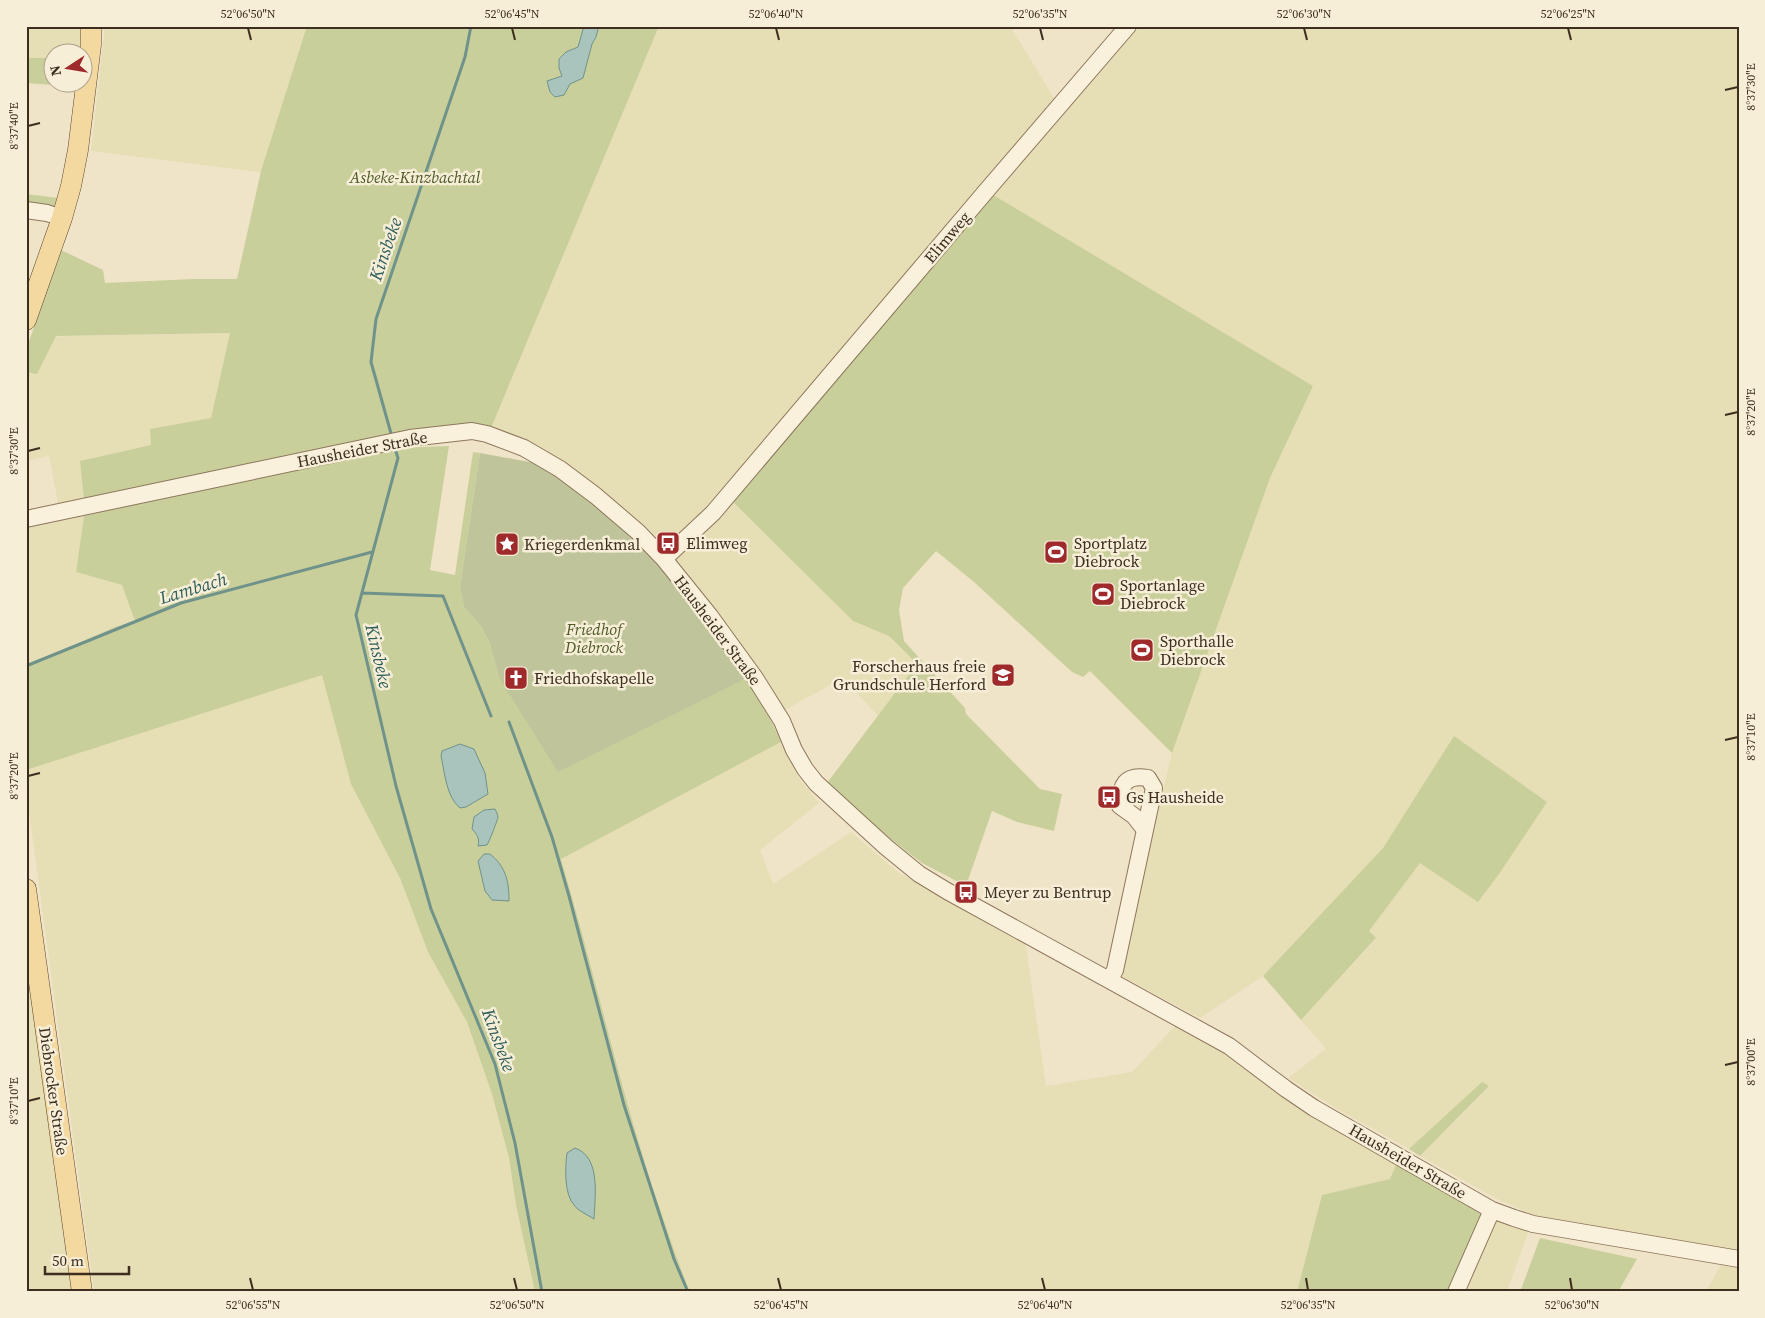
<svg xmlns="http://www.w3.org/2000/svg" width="1765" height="1318" font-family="'Source Serif 4',serif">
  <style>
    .farmland { fill: #e6deb5 }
    .green { fill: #c9cf9b }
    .cemetery { fill: #bfc49a }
    .water { fill: #a9c4bc; stroke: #6f938a }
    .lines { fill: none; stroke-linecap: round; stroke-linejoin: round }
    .stream { stroke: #6f938a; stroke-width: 3 }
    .minor-casing { stroke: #8d765c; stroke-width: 18 }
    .major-casing { stroke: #5b4430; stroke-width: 21 }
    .minor { stroke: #faf1dc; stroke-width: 16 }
    .major { stroke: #f3d9a0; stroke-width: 20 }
    .ticks { fill: none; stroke: #3d2e20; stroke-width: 2 }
    .labels { text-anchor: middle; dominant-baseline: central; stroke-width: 5; stroke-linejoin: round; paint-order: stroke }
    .park-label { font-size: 16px; font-style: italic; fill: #4d5a26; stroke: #f7eed8 }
    .street-label { font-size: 16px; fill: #3d2e20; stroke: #f7eed8 }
    .poi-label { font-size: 16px; fill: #3d2e20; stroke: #f7eed8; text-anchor: start }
    .water-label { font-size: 18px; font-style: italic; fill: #2f5d5a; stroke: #f7eed8 }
    .neatline { fill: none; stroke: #3d2e20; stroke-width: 2 }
    .ticks-label { font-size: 12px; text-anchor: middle; fill: #3d2e20 }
  </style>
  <rect width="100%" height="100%" fill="#f0e4c8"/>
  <path class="farmland" d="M 26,26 L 81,26 L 81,52 L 52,52 L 52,58 L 26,58 Z
    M 105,26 L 333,26 L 291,176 L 91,151 Z
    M 659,26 L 1010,26 L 1057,103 L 719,501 L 667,546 L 643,524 L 570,468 L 538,446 L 491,428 Z
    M 1131,26 L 1739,26 L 1739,1252 L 1538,1217 L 1499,1200 L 1420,1156 L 1489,1087 L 1409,1149 L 1339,1110 L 1288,1078 L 1326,1049 L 1301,1020 L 1376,939 L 1369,931 L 1420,863 L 1547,802 L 1454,737 L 1383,848 L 1263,976 L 1200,1018 L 1119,975 L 1172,753 L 1270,478 L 1313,386 L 990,193 Z
    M 230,333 L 211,418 L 151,429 L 151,445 L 80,461 L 84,500 L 59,508 L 49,456 L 26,461 L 26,350 L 31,337 Z
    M 731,500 L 853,621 L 889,636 L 917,664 L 878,716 L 843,678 L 770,718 L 747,678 L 668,567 Z
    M 84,516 L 76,572 L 122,585 L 306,604 L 400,878 L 428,952 L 467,1022 L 492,1094 L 509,1158 L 516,1205 L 535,1292 L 94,1292 L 26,789 L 26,526 Z
    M 781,742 L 799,778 L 819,803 L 760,850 L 773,884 L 851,832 L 899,873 L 1025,940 L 1046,1086 L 1132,1072 L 1178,1023 L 1398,1160 L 1390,1179 L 1322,1195 L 1297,1292 L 690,1292 L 677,1260 L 639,1144 L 575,904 L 561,859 Z
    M 26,947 L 72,1292 L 26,1292 Z
    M 1501,1216 L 1525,1224 L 1528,1232 L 1508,1289 L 1514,1292 L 1461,1292 L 1492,1220 Z
    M 1722,1262 L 1739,1265 L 1739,1292 L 1706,1292 Z"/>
  <path class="green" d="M 307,26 L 659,26 L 491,428 L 475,423 L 468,424 L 396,448 L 449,446 L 430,570 L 455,575 L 473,452 L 480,453 L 460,587 L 464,607 L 481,626 L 490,644 L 498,674 L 747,678 L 770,718 L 781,742 L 561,859 C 594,968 618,1080 653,1188 C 665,1223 676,1258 690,1292 L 535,1292 L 516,1205 L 509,1158 L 492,1094 L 467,1022 L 428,952 L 400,878 L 351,784 L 322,675 L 26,770 L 26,667 L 115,627 L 135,621 L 122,585 L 76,572 L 84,516 L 143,502 L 84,500 L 80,461 L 151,445 L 150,429 L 211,418 L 230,333 L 56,336 L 37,374 L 26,372 L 26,350 L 61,250 L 103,270 L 105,283 L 193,279 L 237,279 L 261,171 Z
    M 26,58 L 52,58 L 52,82 L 79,83 L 79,87 L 26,83 Z
    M 990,193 L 1313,386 L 1270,478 L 1172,753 L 1090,671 L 1083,677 L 1072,672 L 974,582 L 936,551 L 903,588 L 899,610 L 904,641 L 965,708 L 966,714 L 1040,789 L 1062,794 L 1054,831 L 1017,822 L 992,811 L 966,886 L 922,863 L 888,837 L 827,783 L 917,664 L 889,636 L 853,621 L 731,500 Z
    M 26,194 L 59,198 L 57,211 L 26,205 Z
    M 1454,736 L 1547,802 L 1499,874 L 1478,902 L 1420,863 L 1369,931 L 1376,938 L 1301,1020 L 1263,976 L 1383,848 Z
    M 1482,1082 L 1489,1086 L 1420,1156 L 1409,1149 Z
    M 1398,1160 L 1488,1211 L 1450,1292 L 1297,1292 L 1322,1195 L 1390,1179 Z
    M 1540,1238 L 1637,1259 L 1618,1292 L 1520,1292 Z"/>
  <path class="cemetery" d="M 480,453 L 535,463 L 561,477 L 668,567 L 747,678 L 558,772 L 503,684 L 498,674 L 490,644 L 481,626 L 464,607 L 460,587 Z"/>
  <path class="water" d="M 584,26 L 599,26 L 596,37 L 592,44 L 583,78 L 570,84 L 564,95 L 555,97 L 550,92 L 547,81 L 562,76 L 559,68 L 559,59 L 566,52 L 578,47 Z
    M 460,744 L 474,749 L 485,773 L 488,794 L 466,807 L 460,808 C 446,796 445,774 441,756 L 442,751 Z
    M 495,809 C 496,811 498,815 498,817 C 497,822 489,842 487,845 L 478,846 C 480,839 477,834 472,829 L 474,817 L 484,810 Z
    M 484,854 L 490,854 C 506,867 509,881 509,901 L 492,900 L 485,891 L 478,861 Z
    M 575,1148 C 601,1157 595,1196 594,1219 C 588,1215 578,1211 574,1205 C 564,1194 565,1167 567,1153 Z"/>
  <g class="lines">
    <path class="stream" d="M 392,437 L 371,362 L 376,319 L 465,57 L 471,26
      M 394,446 L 398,458 L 356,615 L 396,786 L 431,909 L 495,1064 L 515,1143 L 542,1292
      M 362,593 L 443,596 L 491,716
      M 26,666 L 181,603 L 372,552
      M 509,722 L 552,837 L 569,896 L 624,1105 L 674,1259 L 688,1292"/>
    <g class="minor-casing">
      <path id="minor" d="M 26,210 L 47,213 L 62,218
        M 26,519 L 410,438 L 472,431 L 487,434 L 524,448 L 560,469 L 596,496 L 638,532 L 664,559 L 710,616 L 755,678 L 782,721 L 794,750 L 805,769 L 816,783 L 886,847 L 919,874 L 947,891 L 1229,1046 L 1286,1089 L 1314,1108 L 1492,1210 L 1514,1218 L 1533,1224 L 1739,1259
        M 664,559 L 713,513 L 987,190 L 1128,26
        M 1110,979 L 1115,970 L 1154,788 L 1148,778 C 1125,774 1120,785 1120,806 L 1134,816 L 1145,830
        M 1456,1292 L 1492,1210"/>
    </g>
    <g class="major-casing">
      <path id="major" d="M 26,320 L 62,218 L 71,186 L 78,150 L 91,45 L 91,26
        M 26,889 L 82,1292"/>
    </g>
    <use href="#minor" class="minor"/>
    <use href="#major" class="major"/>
  </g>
  <path class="ticks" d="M 248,28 L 251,40M 512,28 L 515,40M 776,28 L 779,40M 1040,28 L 1043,40M 1304,28 L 1307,40M 1568,28 L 1571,40M 1725,90 L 1738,87M 28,126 L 40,123M 1725,415 L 1738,412M 28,451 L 40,448M 1725,740 L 1738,737M 28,776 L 40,773M 1725,1065 L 1738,1062M 28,1101 L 40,1098M 250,1278 L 253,1290M 514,1278 L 517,1290M 778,1278 L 781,1290M 1042,1278 L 1045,1290M 1306,1278 L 1308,1290M 1570,1278 L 1572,1290"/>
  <defs>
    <g id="bus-square" transform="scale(1.25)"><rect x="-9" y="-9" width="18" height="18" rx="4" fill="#9e2a2b" stroke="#f7eed8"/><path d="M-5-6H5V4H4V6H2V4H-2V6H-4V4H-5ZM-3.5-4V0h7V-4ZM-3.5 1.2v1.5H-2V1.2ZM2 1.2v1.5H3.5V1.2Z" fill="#fff"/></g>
    <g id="sight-square" transform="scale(1.25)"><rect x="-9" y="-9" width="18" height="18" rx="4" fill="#9e2a2b" stroke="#f7eed8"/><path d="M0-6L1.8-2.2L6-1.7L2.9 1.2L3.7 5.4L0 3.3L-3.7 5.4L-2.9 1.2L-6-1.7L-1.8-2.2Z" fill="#fff"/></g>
    <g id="stadium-square" transform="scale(1.25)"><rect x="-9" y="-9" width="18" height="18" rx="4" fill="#9e2a2b" stroke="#f7eed8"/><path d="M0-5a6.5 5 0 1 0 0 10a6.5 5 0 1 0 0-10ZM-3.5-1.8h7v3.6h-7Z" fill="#fff"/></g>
    <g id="school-square" transform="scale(1.25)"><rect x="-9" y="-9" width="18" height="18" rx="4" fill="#9e2a2b" stroke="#f7eed8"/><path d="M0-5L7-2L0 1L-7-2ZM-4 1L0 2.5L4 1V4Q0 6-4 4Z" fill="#fff"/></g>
    <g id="church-square" transform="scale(1.25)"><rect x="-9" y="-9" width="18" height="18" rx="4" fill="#9e2a2b" stroke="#f7eed8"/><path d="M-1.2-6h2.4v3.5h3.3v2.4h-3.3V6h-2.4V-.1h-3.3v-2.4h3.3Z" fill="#fff"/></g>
  </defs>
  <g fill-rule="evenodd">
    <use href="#bus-square" x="668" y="543"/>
    <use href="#sight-square" x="507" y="544"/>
    <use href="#stadium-square" x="1056" y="552"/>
    <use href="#stadium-square" x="1103" y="594"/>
    <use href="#stadium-square" x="1142" y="650"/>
    <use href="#school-square" x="1003" y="675"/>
    <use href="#church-square" x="516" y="678"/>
    <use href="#bus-square" x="1109" y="797"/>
    <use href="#bus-square" x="966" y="892"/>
  </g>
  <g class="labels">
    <g class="park-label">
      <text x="415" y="177">Asbeke-Kinzbachtal</text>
      <text x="594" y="629">Friedhof<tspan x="594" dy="18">Diebrock</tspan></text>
    </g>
    <g class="street-label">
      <text transform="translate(947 237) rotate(-50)">Elimweg</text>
      <text transform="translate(362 449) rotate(-11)">Hausheider Straße</text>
      <text transform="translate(718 630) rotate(53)">Hausheider Straße</text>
      <text transform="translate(54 1091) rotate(82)">Diebrocker Straße</text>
      <text transform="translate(1408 1161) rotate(30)">Hausheider Straße</text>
    </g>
    <g class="poi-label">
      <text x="686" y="543">Elimweg</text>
      <text x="1074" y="543">Sportplatz<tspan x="1074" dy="18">Diebrock</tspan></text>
      <text x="524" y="544">Kriegerdenkmal</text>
      <text x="1120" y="585">Sportanlage<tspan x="1120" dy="18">Diebrock</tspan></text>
      <text x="1160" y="641">Sporthalle<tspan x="1160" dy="18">Diebrock</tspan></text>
      <text x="986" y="666" text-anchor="end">Forscherhaus freie<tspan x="986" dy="18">Grundschule Herford</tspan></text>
      <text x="534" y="678">Friedhofskapelle</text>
      <text x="1126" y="797">Gs Hausheide</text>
      <text x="984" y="892">Meyer zu Bentrup</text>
    </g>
    <g class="water-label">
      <text transform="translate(385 249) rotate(-71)">Kinsbeke</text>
      <text transform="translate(193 588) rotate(-17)">Lambach</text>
      <text transform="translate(379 656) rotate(77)">Kinsbeke</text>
      <text transform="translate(499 1040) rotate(70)">Kinsbeke</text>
    </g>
  </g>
  <rect width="1765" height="1318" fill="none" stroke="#f7eed8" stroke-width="55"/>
  <g transform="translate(68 68) rotate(258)"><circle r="24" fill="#f7eed8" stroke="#ada18e"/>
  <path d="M0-4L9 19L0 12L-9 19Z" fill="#9e2a2b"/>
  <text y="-8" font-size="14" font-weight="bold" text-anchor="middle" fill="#3d2e20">N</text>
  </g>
  <path d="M45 1266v8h84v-8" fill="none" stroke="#3d2e20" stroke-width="2.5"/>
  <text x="52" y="1266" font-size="15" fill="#3d2e20" stroke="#f7eed8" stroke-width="4" paint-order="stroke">50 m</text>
  <rect x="28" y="28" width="1710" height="1262" class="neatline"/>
  <g class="ticks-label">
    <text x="248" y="18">52°06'50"N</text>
    <text x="512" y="18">52°06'45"N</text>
    <text x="776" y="18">52°06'40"N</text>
    <text x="1040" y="18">52°06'35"N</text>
    <text x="1304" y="18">52°06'30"N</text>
    <text x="1568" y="18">52°06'25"N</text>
    <text transform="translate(1751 87) rotate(-90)" y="4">8°37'30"E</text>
    <text transform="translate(14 126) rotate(-90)" y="4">8°37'40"E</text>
    <text transform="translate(1751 412) rotate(-90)" y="4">8°37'20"E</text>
    <text transform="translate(14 451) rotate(-90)" y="4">8°37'30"E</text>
    <text transform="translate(1751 737) rotate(-90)" y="4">8°37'10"E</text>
    <text transform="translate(14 776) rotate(-90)" y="4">8°37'20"E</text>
    <text transform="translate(1751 1062) rotate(-90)" y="4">8°37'00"E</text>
    <text transform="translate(14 1101) rotate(-90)" y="4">8°37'10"E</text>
    <text x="253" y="1309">52°06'55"N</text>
    <text x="517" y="1309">52°06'50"N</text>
    <text x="781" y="1309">52°06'45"N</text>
    <text x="1045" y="1309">52°06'40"N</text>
    <text x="1308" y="1309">52°06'35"N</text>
    <text x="1572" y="1309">52°06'30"N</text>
  </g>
</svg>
